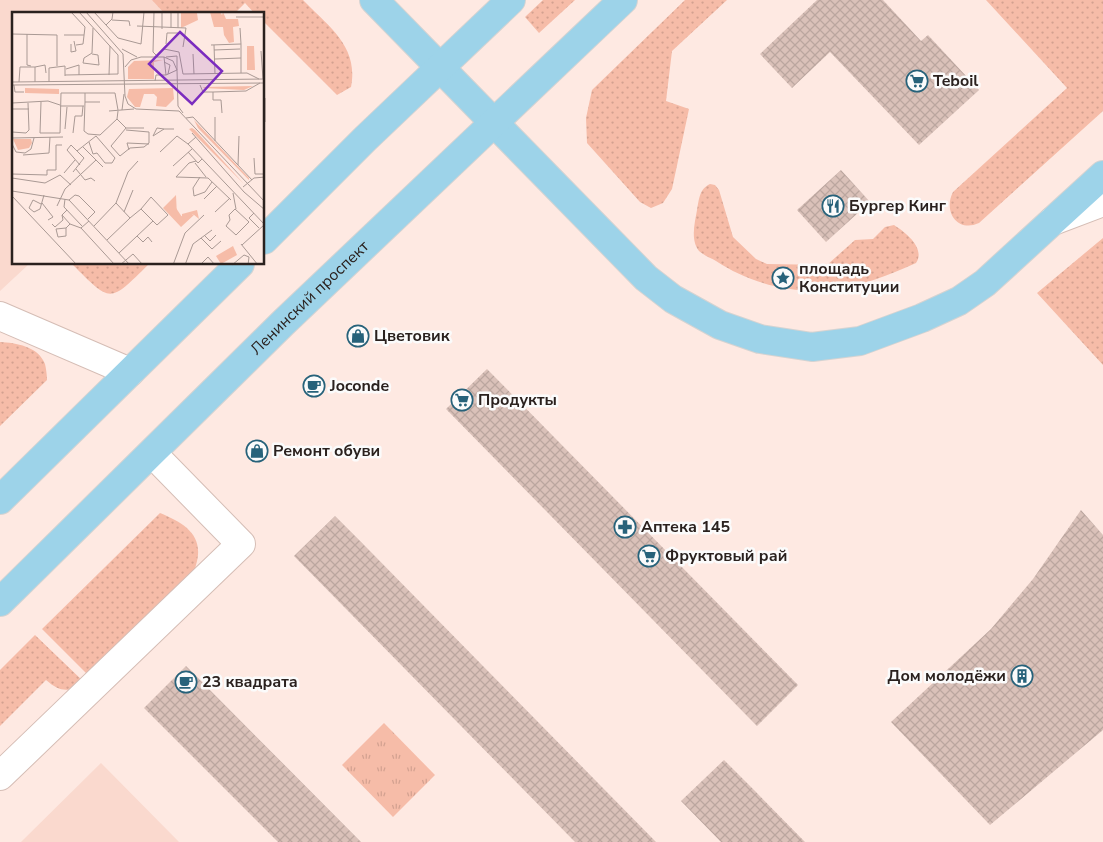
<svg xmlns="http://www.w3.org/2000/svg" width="1103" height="842" font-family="'Nunito Sans',sans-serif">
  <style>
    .built { fill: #fad9ce }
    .grass { fill: url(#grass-dots) }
    .park { fill: url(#park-tufts) }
    .building { fill: url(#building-cross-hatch) }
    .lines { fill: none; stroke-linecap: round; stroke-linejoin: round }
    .minor-casing { stroke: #d5bdb5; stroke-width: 30 }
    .major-casing { stroke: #d4d3d2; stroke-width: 30 }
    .minor { stroke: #fff; stroke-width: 28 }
    .major { stroke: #9dd3e9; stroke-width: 28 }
    .labels { text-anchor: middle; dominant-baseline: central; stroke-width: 5; stroke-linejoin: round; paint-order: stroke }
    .poi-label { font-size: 16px; font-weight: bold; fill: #2a211e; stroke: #fbfbfb; text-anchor: start }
    .street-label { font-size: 16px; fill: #2a211e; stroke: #fbfbfb }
    .inset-road { fill: none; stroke: #a99994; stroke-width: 1 }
    .view { fill: #7b2cbf; fill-opacity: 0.15; stroke: #7b2cbf; stroke-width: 2.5 }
    .inset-edge { fill: none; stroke: #2a211e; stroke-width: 2.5 }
  </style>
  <defs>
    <pattern id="grass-dots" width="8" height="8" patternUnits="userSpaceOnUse" patternTransform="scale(1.25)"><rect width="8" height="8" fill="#f6bca8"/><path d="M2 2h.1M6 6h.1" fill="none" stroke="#d3a190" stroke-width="1.8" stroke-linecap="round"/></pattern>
    <pattern id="park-tufts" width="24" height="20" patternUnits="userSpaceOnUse" patternTransform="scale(1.25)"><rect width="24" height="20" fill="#f6bca8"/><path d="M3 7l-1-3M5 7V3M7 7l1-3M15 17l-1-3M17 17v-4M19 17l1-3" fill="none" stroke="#d3a190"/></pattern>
    <pattern id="building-cross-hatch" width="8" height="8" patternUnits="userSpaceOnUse" patternTransform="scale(1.25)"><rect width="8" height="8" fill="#dac1b9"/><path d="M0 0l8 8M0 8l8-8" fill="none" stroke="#bba69f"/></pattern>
  </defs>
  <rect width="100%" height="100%" fill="#fee9e2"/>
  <path class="built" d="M 0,0 L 161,0 L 173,14 L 14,14 L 14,264 L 29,264 L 0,291 Z
    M 101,763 L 179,842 L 21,842 Z"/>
  <path class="grass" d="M 152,0 L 303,0 C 328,26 359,46 351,87 L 337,95 L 264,22 L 264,14 L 255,14 L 245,3 L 234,14 L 165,14 Z
    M 543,0 L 575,0 L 539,33 L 525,17 Z
    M 685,0 L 727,0 L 672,51 L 666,101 L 689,109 L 672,189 L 663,203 L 651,208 L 640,202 L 587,143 L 586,118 L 592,90 Z
    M 986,0 L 1103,0 L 1103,111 L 979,223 C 957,233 943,211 953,192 L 1067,88 Z
    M 710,184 L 715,185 L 719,190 L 733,237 L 756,259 L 767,264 L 827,265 L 855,240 L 873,239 L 885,227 L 894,225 C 905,232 926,248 916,263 C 889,275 862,286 832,290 C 792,294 749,283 716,261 C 711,258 703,255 699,251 C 690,240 695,222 697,210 C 699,200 699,189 710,184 Z
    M 1103,238 L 1103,365 L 1037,293 Z
    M 72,264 L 149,264 C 109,303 112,304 72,264 Z
    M 0,342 C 16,343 38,346 45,364 C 46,368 47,375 47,380 L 0,426 Z
    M 160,513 C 184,523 205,535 196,565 C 195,571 189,577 186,583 L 91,678 L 42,629 Z
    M 35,635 L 85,683 C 69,692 61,693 46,680 L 0,726 L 0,670 Z"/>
  <path class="park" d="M 384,723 L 435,775 L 393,817 L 342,765 Z"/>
  <path class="building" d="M 817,0 L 883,0 L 921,41 L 928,35 L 979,90 L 919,145 L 830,52 L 792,88 L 760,54 Z
    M 841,170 L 870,202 L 826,242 L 797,210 Z
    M 487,369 L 798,685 L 757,726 L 446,409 Z
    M 1081,510 L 1103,535 L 1103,730 L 990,825 L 891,722 L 991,629 L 1033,579 Z
    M 335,516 L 362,543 L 656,842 L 575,842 L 294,556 Z
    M 186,666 L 361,842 L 278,842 L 144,708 Z
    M 724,760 L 755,791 L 805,842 L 721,842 L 681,801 Z"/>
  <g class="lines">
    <g class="minor-casing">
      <path id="minor" d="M 1053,221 L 1103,202
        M 0,316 L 130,372
        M 0,776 L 241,544 L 152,453"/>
    </g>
    <g class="major-casing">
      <g id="major">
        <path d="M 374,0 L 646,278 L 673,299 L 720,325 L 760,339 L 812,347 L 860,341 L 922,318 L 959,301 L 985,283 L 1103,175"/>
        <path d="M 264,240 L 365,139 L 511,0"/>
        <path d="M 0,500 L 240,264"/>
        <path id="s1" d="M 0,602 L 283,323 L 623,0"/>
      </g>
    </g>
    <use href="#minor" class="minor"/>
    <use href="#major" class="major"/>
  </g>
  <defs>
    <g id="supermarket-ring" transform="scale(1.125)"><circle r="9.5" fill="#fbfbfb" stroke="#27627a" stroke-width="1.5"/><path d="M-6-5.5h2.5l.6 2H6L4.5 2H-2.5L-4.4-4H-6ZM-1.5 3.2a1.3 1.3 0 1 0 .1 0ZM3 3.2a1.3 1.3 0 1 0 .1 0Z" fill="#27627a"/></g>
    <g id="restaurant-ring" transform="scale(1.125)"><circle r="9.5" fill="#fbfbfb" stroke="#27627a" stroke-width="1.5"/><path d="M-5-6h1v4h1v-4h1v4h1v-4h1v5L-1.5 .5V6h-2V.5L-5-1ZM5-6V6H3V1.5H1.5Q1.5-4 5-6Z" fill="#27627a"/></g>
    <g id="sight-ring" transform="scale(1.125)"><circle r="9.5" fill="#fbfbfb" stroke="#27627a" stroke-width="1.5"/><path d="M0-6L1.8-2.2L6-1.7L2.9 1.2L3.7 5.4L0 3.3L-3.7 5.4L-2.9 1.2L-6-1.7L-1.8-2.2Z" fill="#27627a"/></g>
    <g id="shop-ring" transform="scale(1.125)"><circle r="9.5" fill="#fbfbfb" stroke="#27627a" stroke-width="1.5"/><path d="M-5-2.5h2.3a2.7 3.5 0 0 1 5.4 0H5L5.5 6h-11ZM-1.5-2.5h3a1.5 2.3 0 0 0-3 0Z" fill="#27627a"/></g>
    <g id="cafe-ring" transform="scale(1.125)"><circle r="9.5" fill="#fbfbfb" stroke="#27627a" stroke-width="1.5"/><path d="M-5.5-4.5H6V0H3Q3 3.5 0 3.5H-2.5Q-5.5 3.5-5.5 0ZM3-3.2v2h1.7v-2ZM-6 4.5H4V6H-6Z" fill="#27627a"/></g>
    <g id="pharmacy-ring" transform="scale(1.125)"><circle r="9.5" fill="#fbfbfb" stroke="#27627a" stroke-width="1.5"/><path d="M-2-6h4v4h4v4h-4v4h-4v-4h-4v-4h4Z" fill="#27627a"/></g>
    <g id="building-ring" transform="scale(1.125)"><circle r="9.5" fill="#fbfbfb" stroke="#27627a" stroke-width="1.5"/><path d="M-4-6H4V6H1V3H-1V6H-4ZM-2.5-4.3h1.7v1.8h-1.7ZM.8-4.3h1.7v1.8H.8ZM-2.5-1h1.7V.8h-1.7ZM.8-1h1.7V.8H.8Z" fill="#27627a"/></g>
  </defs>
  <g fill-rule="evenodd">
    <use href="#supermarket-ring" x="917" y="81"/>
    <use href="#restaurant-ring" x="833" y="206"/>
    <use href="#sight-ring" x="783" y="278"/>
    <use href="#shop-ring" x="358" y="336"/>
    <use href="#cafe-ring" x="314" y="386"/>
    <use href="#supermarket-ring" x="462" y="400"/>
    <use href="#shop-ring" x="257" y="451"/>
    <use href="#pharmacy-ring" x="625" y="527"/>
    <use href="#supermarket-ring" x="649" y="556"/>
    <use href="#building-ring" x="1022" y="676"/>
    <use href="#cafe-ring" x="186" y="682"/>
  </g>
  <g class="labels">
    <g class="poi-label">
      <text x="933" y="81">Teboil</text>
      <text x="849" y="206">Бургер Кинг</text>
      <text x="799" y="269">площадь<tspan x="799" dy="18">Конституции</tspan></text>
      <text x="374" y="336">Цветовик</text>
      <text x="330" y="386">Joconde</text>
      <text x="478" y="400">Продукты</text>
      <text x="273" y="451">Ремонт обуви</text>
      <text x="641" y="527">Аптека 145</text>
      <text x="665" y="556">Фруктовый рай</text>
      <text x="1006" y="676" text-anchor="end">Дом молодёжи</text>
      <text x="202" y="682">23 квадрата</text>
    </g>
    <g class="street-label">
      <text stroke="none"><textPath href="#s1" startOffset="434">Ленинский проспект</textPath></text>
    </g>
  </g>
  <g transform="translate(12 12)">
    <rect width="252" height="252" fill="#fee9e2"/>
    <path d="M 198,0 L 208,0 L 210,3 L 211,0 L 214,7 L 226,7 L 227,14 L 221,15 L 222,30 L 217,31 L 212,23 L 211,15 L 202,15 ZM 169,1 L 185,1 L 186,8 L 169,16 ZM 151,48 L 142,50 L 142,67 L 116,67 L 116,55 L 122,49 ZM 241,74 L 232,78 L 191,76 L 192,75 ZM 13,76 L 47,77 L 47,82 L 13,81 ZM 161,76 L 162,87 L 154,95 L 144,94 L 145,85 L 142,82 L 132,82 L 128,95 L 123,95 L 115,85 L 117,77 ZM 182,108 L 237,166 L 237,168 L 186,116 ZM 180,116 L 183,118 L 232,172 L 177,117 ZM 1,127 L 19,127 L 20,131 L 17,136 L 6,138 ZM 164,183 L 165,205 L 183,202 L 169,215 L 151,196 Z" fill="#f6bca8"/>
    <path d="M 235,34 L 242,34 L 243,58 L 235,58 ZM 164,196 L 170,205 L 170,202 L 185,198 L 187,207 L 181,202 L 169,211 L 161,199 Z" fill="#f6bca8"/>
    <path d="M 221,234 L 225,243 L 209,252 L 204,244 Z" fill="#f6bca8"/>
    <path class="inset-road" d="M 59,0 L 73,15 L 71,32 L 64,33M 74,0 L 111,42 L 113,84 L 116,92 L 124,97 L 167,99 L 253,190M 82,0 L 106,26 L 129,32 L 132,0M 142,0 L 141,40 L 146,45M 159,0 L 159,16M 166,0 L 166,16M 224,5 L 253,5M 100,8 L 117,9 L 118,14M 94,13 L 100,7 L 101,0M 125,14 L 174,16 L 171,35M 228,16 L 229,32M 150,17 L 150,0M 0,22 L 45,23 L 45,54M 15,22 L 15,53 L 19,54M 52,23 L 72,23M 59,32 L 59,40 L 64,39 L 62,29M 154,32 L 155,21 L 170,21M 199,33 L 229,32 L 229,61M 202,33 L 203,62M 110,37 L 125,45M 152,37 L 167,40 L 171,62 L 235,61 L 247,67M 202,38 L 228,37M 249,39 L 251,67M 80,42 L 86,43 L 87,53 L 71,51 L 72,46 L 80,41 L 81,16M 181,42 L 182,62M 152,45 L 154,63M 203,47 L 229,46M 152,50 L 158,53 L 156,62M 23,55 L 33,53 L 34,61M 113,55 L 119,48 L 129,45 L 152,45 L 161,49 L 165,58 L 166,94 L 171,101M 54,57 L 67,53 L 67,63M 53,63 L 106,62 L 106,43 L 67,0M 97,63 L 98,34M 143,69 L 144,63 L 154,63 L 165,58 L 165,44 L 154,45M 0,70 L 253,67M 7,70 L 8,55 L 23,55 L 23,70M 37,70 L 37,56 L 53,54 L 53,64M 0,73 L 253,71M 2,73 L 3,80 L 12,80M 188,73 L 191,80 L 201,80 L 234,79 L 248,71M 201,80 L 201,88 L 209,88 L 210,101M 73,81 L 73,90 L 88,90M 253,86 L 253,110M 29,90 L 28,121 L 48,121 L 49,81 L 103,81 L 106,98M 73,90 L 72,119 L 76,122 L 88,123 L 105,107 L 106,99M 0,91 L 36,89 L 48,93M 48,94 L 72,94M 0,97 L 17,97M 110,98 L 112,82M 97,99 L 122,97M 203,105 L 203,129M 174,106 L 181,105 L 240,168M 105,107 L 114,116 L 132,116M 114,116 L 99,134 L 108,144 L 118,136 L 132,135 L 137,131 L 137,120 L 114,118M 53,117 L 55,95M 152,117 L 145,116 L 141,124 L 152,117 L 162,117M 0,120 L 14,121 L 17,118 L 16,91M 61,121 L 63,104 L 70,104 L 71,94M 180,121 L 232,180 L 253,198M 184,125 L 176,132 L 253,213M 0,126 L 51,125M 77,130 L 81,142 L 85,141 L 93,151 L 100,151 L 103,146 L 84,124M 0,132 L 4,140 L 13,141 L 19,137 L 22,126M 71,135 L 84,148M 117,138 L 115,131 L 137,132M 65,139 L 59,133 L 55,138 L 68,153M 148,140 L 165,124 L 176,132M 176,140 L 186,151 L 190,147M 11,143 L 37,141 L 38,125M 242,146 L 243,162 L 253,162M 126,149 L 116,160 L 104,191 L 118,206 L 129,197 L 145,213 L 156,203 L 139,185 L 129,197M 184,149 L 177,151 L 164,165 L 196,166 L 219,188M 183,151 L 194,165M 226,153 L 227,124M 161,154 L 180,137M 64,157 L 73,168 L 79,166 L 83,169M 61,160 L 72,146 L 65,139 L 84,124M 52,161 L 63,148M 0,162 L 35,163 L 35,158 L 44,158 L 44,133 L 50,133M 188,165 L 181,176 L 182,184 L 193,180 L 200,170M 0,166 L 33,171 L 48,163 L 59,173M 231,175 L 242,166 L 253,165M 0,179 L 57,188 L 118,253M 221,181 L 224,197M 0,184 L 65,253M 53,187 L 52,195 L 70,214M 192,187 L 205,174M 57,188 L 63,183 L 67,184 L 83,200 L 76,207M 30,191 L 41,205 L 36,208M 29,192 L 21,188 L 17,196 L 22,200 L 28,197 L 32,183M 45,194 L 53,177 L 84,148 L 91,155M 223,197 L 237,210 L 224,223 L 214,214 L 218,208 L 217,203 ZM 55,198 L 50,203 L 58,212 L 69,216 L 77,209M 112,200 L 121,178M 203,200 L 218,186M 242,201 L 237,206 L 247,216M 40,212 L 43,215 L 51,208 L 50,203M 82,214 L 104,191M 54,216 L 44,217 L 46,225 L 54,224 L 54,216 L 58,212M 69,216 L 103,253M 125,224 L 131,230 L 136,225 L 140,230M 193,224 L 198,229 L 204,223M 189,226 L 200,237 L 209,229M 95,228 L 118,206M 229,232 L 246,253M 230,233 L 252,213M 107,241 L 141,209M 108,253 L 121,242 L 131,253M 161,253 L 173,221 L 192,203M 173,253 L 181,232 L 200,218M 188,253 L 196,245 L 203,253M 220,253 L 232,243 L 237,245 L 236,253"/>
    <path class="view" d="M 168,20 L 210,59 L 180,92 L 137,52 Z"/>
    <rect width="252" height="252" class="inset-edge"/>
  </g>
</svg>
